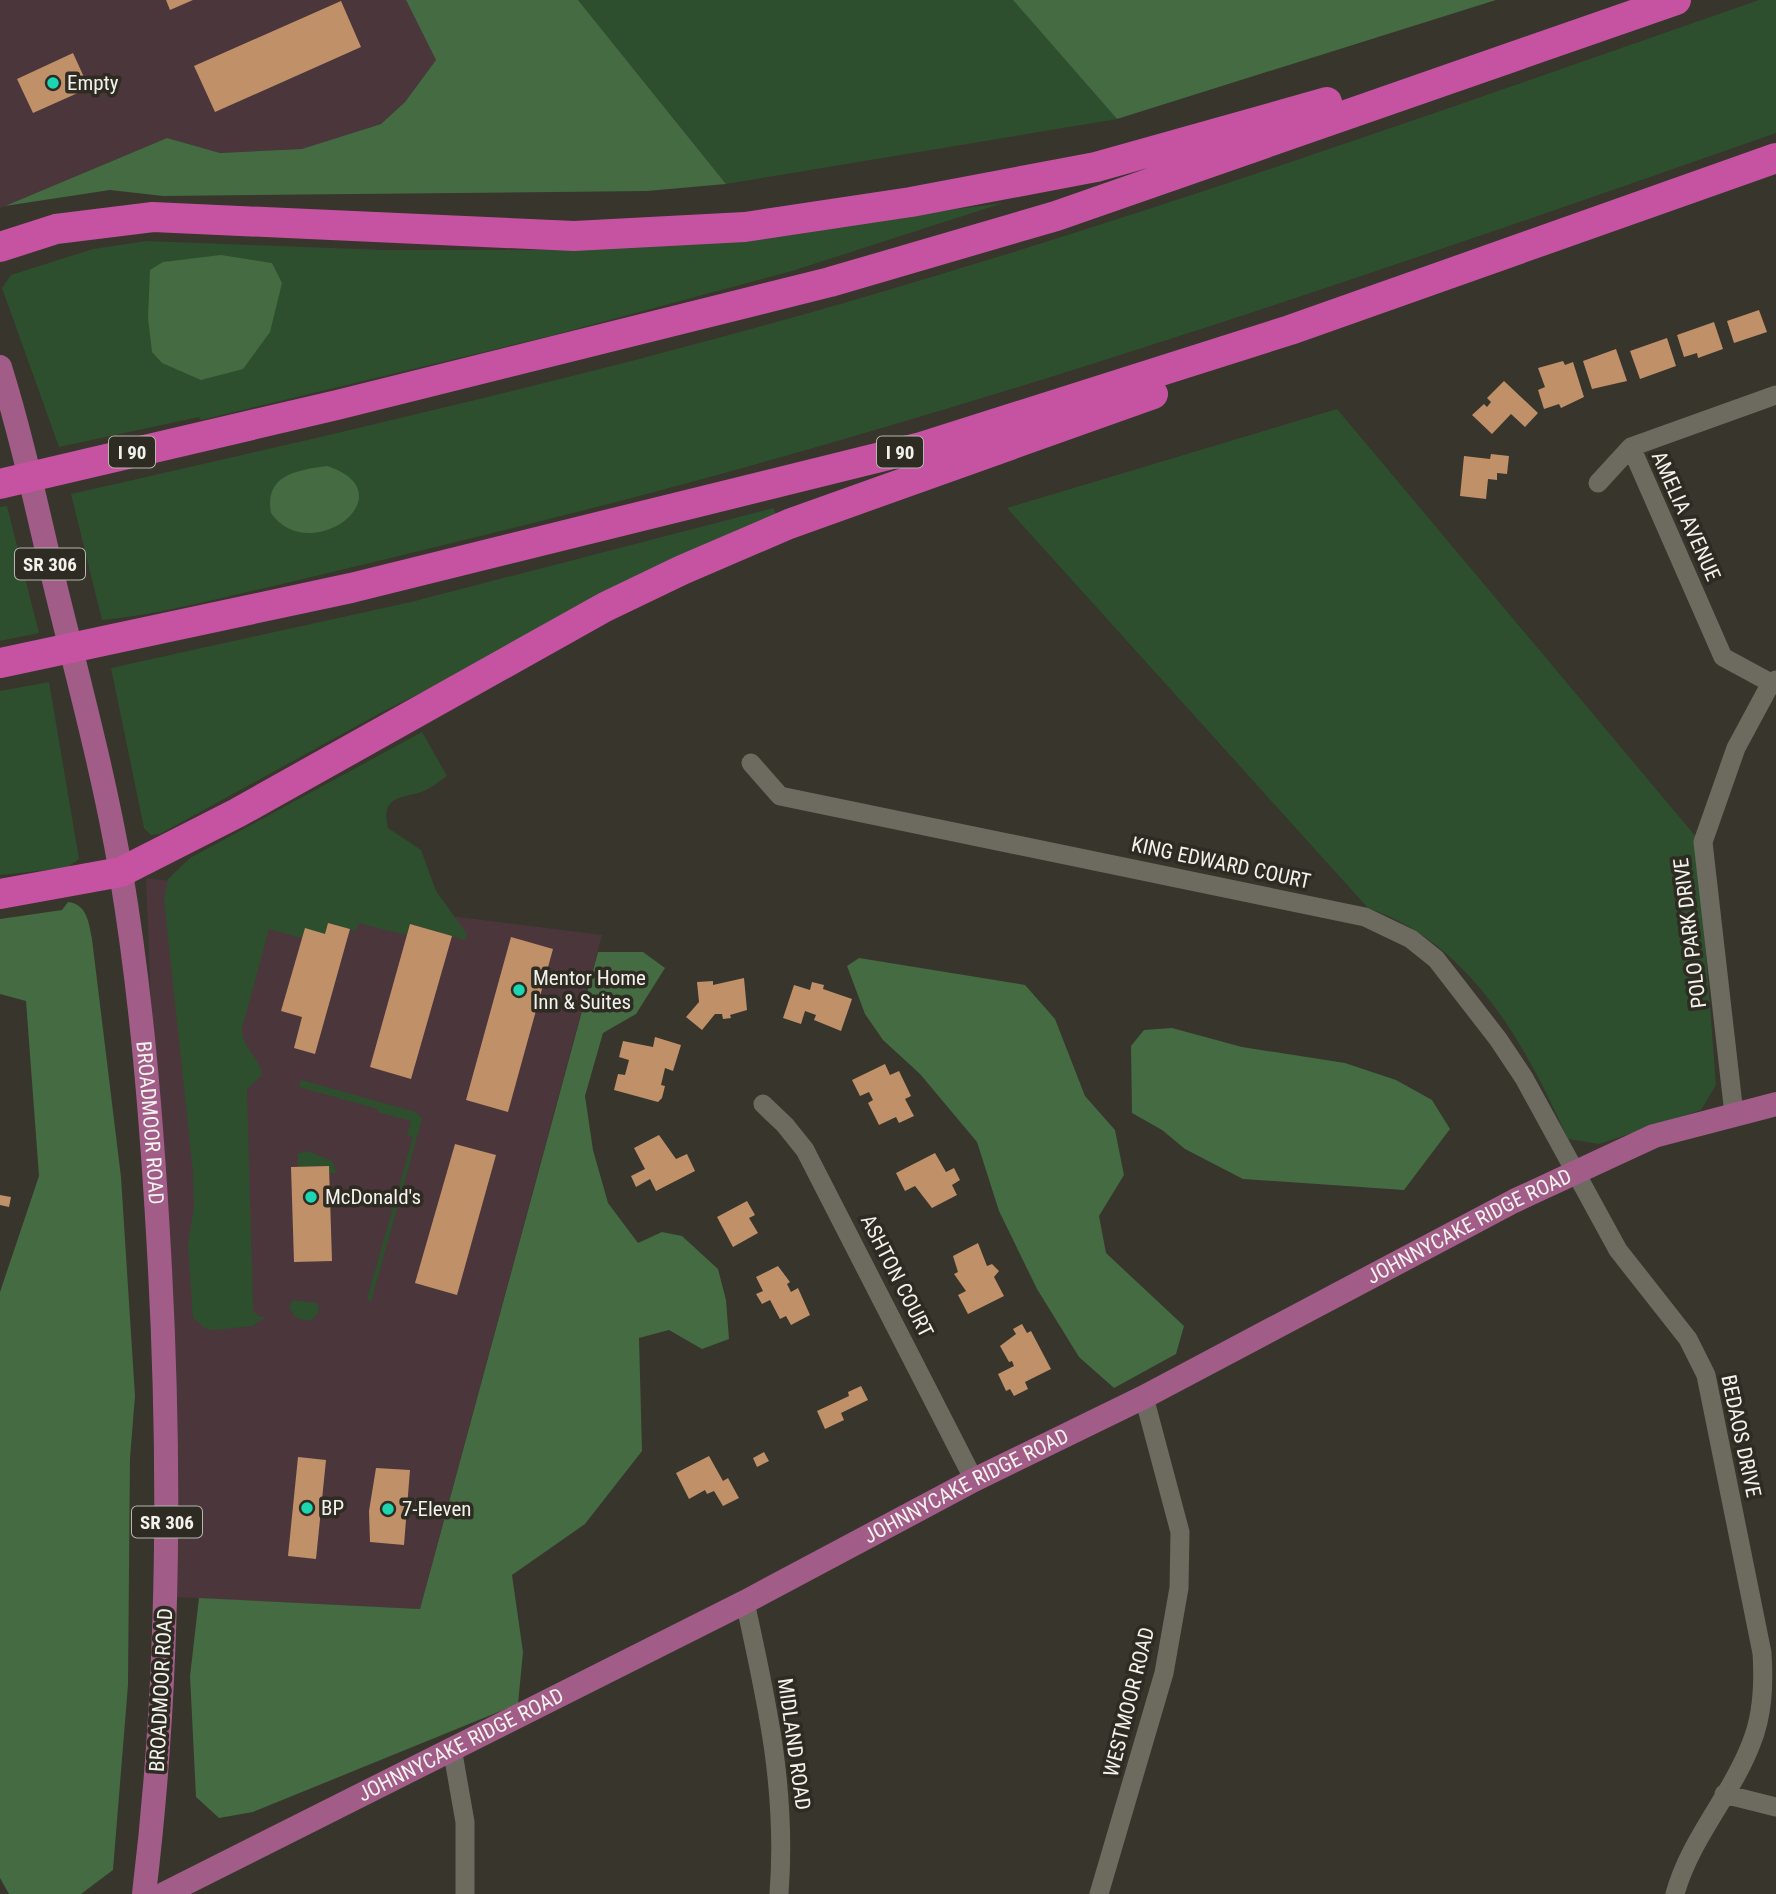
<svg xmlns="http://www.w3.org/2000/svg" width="1776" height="1894" font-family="'Roboto Condensed',sans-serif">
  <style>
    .commercial { fill: #4b363c }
    .green { fill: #2e4f2d }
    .forest { fill: #446b42 }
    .building { fill: #c09069 }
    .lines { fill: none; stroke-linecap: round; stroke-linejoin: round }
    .minor { stroke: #6d6a60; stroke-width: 19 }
    .major { stroke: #a25c88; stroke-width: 24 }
    .highway { stroke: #c652a2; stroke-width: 30 }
    .poi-dot { fill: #1dd5b1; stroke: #2d2b22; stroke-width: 2.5 }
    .labels { text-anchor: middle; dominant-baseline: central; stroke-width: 7; stroke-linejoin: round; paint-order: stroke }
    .shield { fill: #2d2b22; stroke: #b7b6af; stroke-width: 2 }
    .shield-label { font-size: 19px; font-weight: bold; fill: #f2f1eb }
    .poi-label { font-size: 21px; fill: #f2f1eb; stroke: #2d2b22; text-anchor: start }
    .street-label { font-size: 21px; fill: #f2f1eb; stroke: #2d2b22 }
  </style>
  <rect width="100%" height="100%" fill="#37352c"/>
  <path class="commercial" d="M 0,0 L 406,0 L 436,60 L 405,102 L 381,124 L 303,149 L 220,153 L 167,138 L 0,208 Z
    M 146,878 L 602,935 L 420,1609 L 174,1597 Z"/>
  <path class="green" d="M 578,0 L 1013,0 L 1117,119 L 726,184 Z
    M 1759,0 L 1776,0 L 1776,133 C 1362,278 947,421 521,526 C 436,547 350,568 265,588 C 211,600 157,615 102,620 L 71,494 C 336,434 600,374 861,298 C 1163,210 1461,104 1759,0 Z
    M 1003,203 L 792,271 L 550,336 L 201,420 L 199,417 L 59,447 L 2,288 L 11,275 L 93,249 L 146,241 L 383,250 L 551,250 L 876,220 Z
    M 1337,409 L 1697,838 L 1716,1085 L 1701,1110 L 1599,1144 L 1568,1139 C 1526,1046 1471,943 1368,908 L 1007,508 Z
    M 7,506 L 39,633 L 0,641 L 0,507 Z
    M 774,508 L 776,516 L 384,711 L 160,834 L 151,835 L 144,828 L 111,668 L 411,602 Z
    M 49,682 L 79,859 L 66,868 L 0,875 L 0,691 Z
    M 422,732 L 447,776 C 438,782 429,790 418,793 C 397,798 381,799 388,828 L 421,850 L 436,891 L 467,934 L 465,940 L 411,924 L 406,935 L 358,923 L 356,931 L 328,923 L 325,934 L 305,929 L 302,938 L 269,929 L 242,1028 C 242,1049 259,1056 262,1075 L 247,1089 L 253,1311 L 260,1317 L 266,1317 L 253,1326 L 214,1330 L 206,1329 L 193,1318 L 188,1244 L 194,1208 L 193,1172 L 164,900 L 168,879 L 190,858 Z
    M 301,1080 L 416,1112 L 422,1119 L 371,1302 L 367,1299 L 413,1137 L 407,1135 L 411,1121 L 378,1112 L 378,1109 L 299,1087 Z
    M 308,1151 L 332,1161 L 337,1173 L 329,1173 L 328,1166 L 298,1167 L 298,1153 Z
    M 293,1300 L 317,1303 L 319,1312 L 310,1321 L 296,1318 L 289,1307 Z"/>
  <path class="forest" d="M 406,0 L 578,0 L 726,184 L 647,191 L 163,196 L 110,190 L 5,206 L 167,138 L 220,153 L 302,149 L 381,124 L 405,102 L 436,60 Z
    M 1013,0 L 1496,0 L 1117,119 Z
    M 221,255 L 272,263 L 282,283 L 270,332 L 243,369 L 201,380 L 162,363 L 152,352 L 148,318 L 150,270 L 163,262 Z
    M 327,466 C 410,493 310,569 271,513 C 264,475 297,470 327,466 Z
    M 68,902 C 87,904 89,923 92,939 L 121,1177 L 135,1396 L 130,1458 L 128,1685 L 113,1870 L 81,1894 L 9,1894 L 0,1878 L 0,1292 L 39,1176 L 26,1001 L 0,994 L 0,919 L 62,910 Z
    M 598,952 L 643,952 L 665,968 L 636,1014 L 603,1033 L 585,1096 L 593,1150 L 608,1203 L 638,1243 L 662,1232 L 682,1236 L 718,1269 L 726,1300 L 729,1339 L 702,1349 L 669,1330 L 639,1338 L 642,1451 L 585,1524 L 512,1575 L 523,1652 L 518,1704 L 253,1812 L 219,1818 L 196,1797 L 190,1676 L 199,1598 L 420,1609 Z
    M 859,958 L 1025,985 L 1055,1019 L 1085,1096 L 1115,1130 L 1124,1175 L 1099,1216 L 1106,1253 L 1184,1326 L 1176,1354 L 1114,1388 L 1079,1357 L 1037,1289 L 999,1211 L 977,1142 L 920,1074 L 883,1040 L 865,1014 L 847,966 Z
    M 1172,1028 L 1242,1047 L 1345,1063 L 1396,1080 L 1432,1100 L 1450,1129 L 1404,1190 L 1243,1179 L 1185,1149 L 1162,1130 L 1132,1113 L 1131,1046 L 1144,1030 Z"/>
  <path class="building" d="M 166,0 L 193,0 L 170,10 Z
    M 341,1 L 361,47 L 215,112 L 194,66 Z
    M 73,53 L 89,88 L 33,113 L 17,79 Z
    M 1759,310 L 1767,332 L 1734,343 L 1727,321 Z
    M 1714,322 L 1723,349 L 1698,358 L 1697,353 L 1684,357 L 1677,335 Z
    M 1667,338 L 1676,366 L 1640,379 L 1630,351 Z
    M 1616,349 L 1627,381 L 1592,389 L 1583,361 Z
    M 1563,361 L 1565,365 L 1573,362 L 1584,397 L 1561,408 L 1559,404 L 1544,409 L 1538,390 L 1545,387 L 1538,368 Z
    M 1504,381 L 1538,413 L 1525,427 L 1511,414 L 1492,434 L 1472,415 L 1484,404 L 1487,407 L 1491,402 L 1487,398 Z
    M 1491,454 L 1509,456 L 1507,474 L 1497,473 L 1497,480 L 1488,479 L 1486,499 L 1460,496 L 1464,456 L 1490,459 Z
    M 328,923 L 350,929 L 315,1054 L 294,1048 L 302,1017 L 281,1011 L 305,928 L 325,934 Z
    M 410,924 L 452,936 L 411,1079 L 370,1067 Z
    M 511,937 L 553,949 L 508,1112 L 466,1100 Z
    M 744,978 L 747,1010 L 730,1015 L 731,1018 L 723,1019 L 722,1014 L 715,1014 L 702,1030 L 686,1017 L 699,1002 L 697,982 L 713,981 L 713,985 Z
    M 812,982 L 824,985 L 823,989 L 852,999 L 841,1031 L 814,1020 L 816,1015 L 805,1011 L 801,1024 L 783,1018 L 794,985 L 810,990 Z
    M 655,1037 L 681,1045 L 673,1071 L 665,1068 L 661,1085 L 665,1086 L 662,1098 L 658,1102 L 614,1090 L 618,1074 L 625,1075 L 629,1060 L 619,1057 L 623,1041 L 653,1047 Z
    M 885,1064 L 890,1075 L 899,1071 L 911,1096 L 905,1099 L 914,1116 L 899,1123 L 896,1117 L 879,1125 L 868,1103 L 873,1100 L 869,1092 L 860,1096 L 852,1080 Z
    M 659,1135 L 676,1159 L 687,1154 L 695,1171 L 656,1191 L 650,1179 L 636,1187 L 631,1176 L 645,1169 L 634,1148 Z
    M 455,1144 L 496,1155 L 457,1295 L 415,1283 Z
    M 935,1153 L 946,1172 L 954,1168 L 960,1180 L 952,1185 L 957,1195 L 932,1208 L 915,1186 L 905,1191 L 896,1173 Z
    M 329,1166 L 332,1261 L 294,1262 L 291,1167 Z
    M 0,1195 L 11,1197 L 9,1207 L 0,1205 Z
    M 747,1201 L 755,1215 L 749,1218 L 758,1233 L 733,1247 L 717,1217 Z
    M 978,1243 L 987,1266 L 992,1264 L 999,1271 L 994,1277 L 1004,1296 L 968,1314 L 958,1295 L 966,1291 L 954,1274 L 958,1272 L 953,1256 Z
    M 778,1266 L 790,1282 L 787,1284 L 791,1292 L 798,1288 L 810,1315 L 791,1325 L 786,1316 L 780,1319 L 770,1300 L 762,1304 L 756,1294 L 763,1291 L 756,1277 Z
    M 1022,1324 L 1027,1333 L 1031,1331 L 1051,1369 L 1025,1382 L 1028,1389 L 1014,1396 L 1010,1389 L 1006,1391 L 998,1374 L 1014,1366 L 1012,1361 L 1009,1362 L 1000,1346 L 1016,1334 L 1013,1329 Z
    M 861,1386 L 868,1400 L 841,1413 L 844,1420 L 825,1429 L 817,1411 L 849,1396 L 848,1392 Z
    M 764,1452 L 769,1461 L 757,1467 L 753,1458 Z
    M 709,1456 L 723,1481 L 728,1478 L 739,1498 L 723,1506 L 714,1491 L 707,1494 L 705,1490 L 689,1499 L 676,1473 Z
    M 298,1457 L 326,1460 L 316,1559 L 288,1556 Z
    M 376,1468 L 410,1470 L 404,1545 L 370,1542 L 369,1511 Z"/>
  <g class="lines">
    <path class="minor" d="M 1598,483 L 1631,447
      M 1771,683 L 1723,657 L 1631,447 L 1776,395
      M 751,763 L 780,796 L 1365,917 L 1411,939 L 1436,959 L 1498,1039 L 1524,1078 L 1618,1250 L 1688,1339 L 1706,1375 L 1762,1653 C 1764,1684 1763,1715 1751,1744 C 1731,1796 1690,1839 1675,1894
      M 763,1104 L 785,1125 L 805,1150 L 974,1480
      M 1734,1114 L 1703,842 L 1736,748 L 1771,683 L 1776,680
      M 745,1602 C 767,1702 787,1790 779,1894
      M 452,1748 L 465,1822 L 465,1894
      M 1724,1794 L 1776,1807
      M 1099,1894 L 1164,1673 L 1179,1588 L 1180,1532 L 1144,1397"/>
    <g class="major">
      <path id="s1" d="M 0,367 C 23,441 39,518 57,593 C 80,686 105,779 121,873 C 142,998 152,1125 159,1251 C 171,1465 170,1681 144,1894"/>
      <path id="s2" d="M 164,1894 L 745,1602 L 974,1480 L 1144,1397 L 1514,1201 L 1654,1136 L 1776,1104"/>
    </g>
    <path class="highway" d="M 0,247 L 56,229 L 153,217 L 574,236 L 745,227 L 911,202 L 1096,167 L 1327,102
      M 0,484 L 337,405 L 830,282 L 1056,216 L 1676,0
      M 0,663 L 351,588 L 921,447 L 1290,330 L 1776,158
      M 0,894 L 121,872 L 237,813 L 605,607 L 682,570 L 789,524 L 1153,394"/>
  </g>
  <g class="poi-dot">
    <circle cx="53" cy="83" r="7"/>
    <circle cx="519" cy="990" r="7"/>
    <circle cx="311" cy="1197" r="7"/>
    <circle cx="307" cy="1508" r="7"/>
    <circle cx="388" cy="1509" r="7"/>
  </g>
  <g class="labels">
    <g class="shield">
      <rect x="109" y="436.5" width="46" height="31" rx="5"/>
      <rect x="877" y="436.5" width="46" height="31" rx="5"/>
      <rect x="15" y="548.5" width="70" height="31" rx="5"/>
      <rect x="132" y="1506.5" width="70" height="31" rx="5"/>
    </g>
    <g class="shield-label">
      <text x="132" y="452">I 90</text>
      <text x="900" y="452">I 90</text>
      <text x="50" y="564">SR 306</text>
      <text x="167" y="1522">SR 306</text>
    </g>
    <g class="poi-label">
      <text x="67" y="83">Empty</text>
      <text x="533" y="978">Mentor Home<tspan x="533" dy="24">Inn &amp; Suites</tspan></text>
      <text x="325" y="1197">McDonald's</text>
      <text x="321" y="1508">BP</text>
      <text x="402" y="1509">7-Eleven</text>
    </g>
    <g class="street-label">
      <text transform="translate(1686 516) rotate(66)">AMELIA AVENUE</text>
      <text transform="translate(1221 863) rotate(12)">KING EDWARD COURT</text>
      <text transform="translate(1690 933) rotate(-97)">POLO PARK DRIVE</text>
      <text stroke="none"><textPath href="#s1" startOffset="772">BROADMOOR ROAD</textPath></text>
      <text stroke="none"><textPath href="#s2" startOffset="1466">JOHNNYCAKE RIDGE ROAD</textPath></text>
      <text transform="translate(897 1276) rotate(63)">ASHTON COURT</text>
      <text transform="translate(1741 1436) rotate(78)">BEDAOS DRIVE</text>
      <text stroke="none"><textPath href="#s2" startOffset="900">JOHNNYCAKE RIDGE ROAD</textPath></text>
      <text transform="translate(161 1690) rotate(-87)">BROADMOOR ROAD</text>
      <text transform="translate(1129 1702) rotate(-76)">WESTMOOR ROAD</text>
      <text stroke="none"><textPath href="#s2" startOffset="332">JOHNNYCAKE RIDGE ROAD</textPath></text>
      <text transform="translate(794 1744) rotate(82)">MIDLAND ROAD</text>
    </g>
  </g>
</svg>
